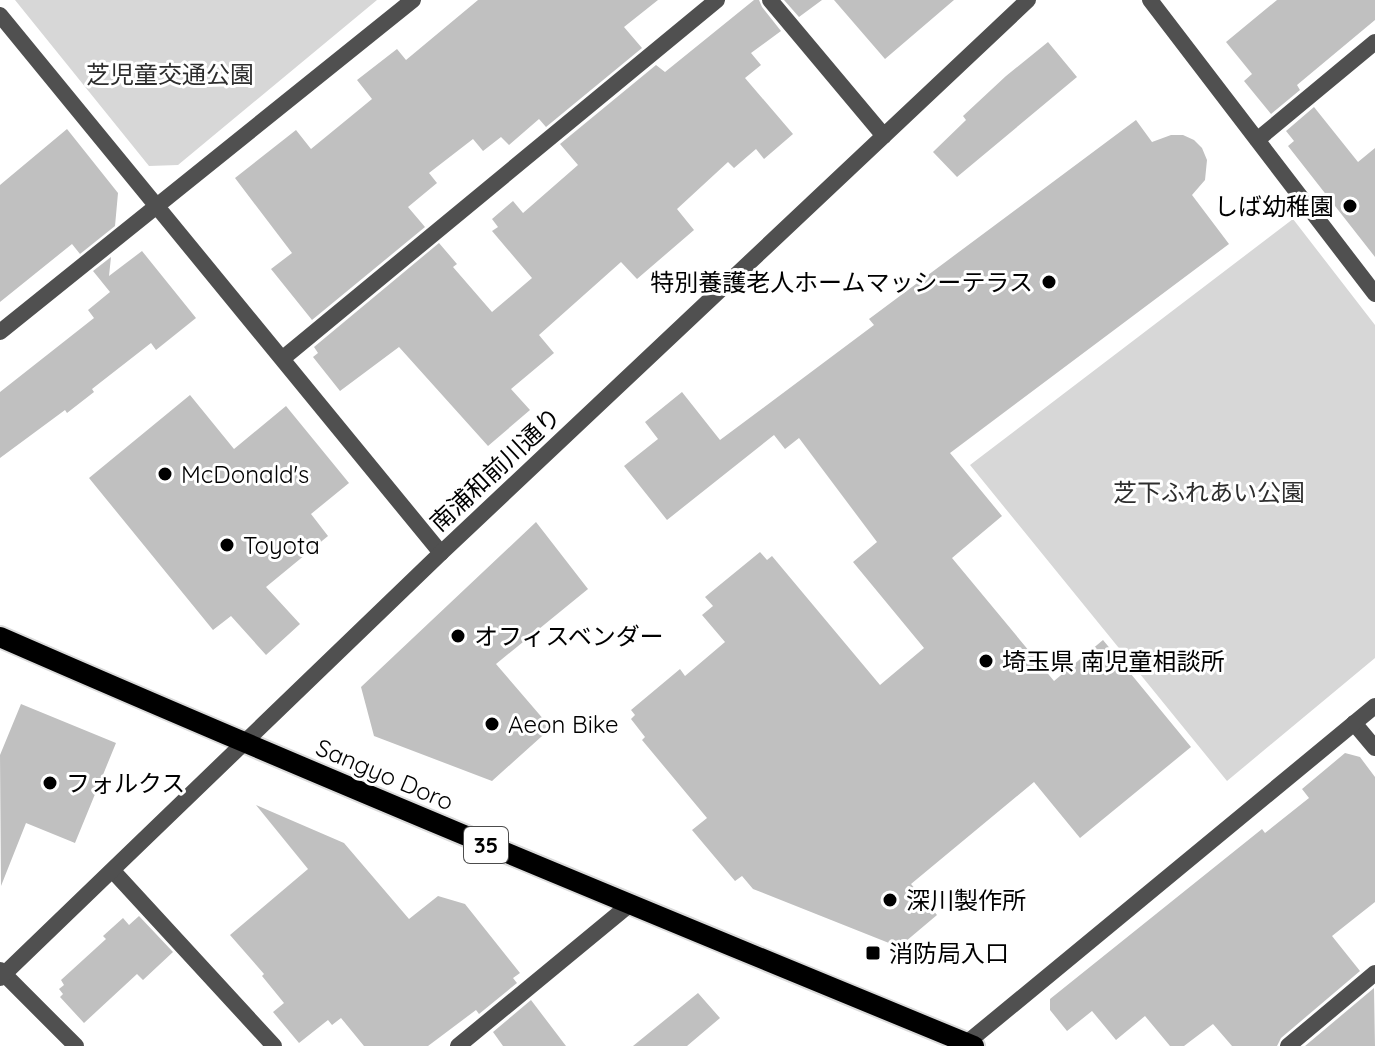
<svg xmlns="http://www.w3.org/2000/svg" width="1375" height="1046" font-family="Quicksand,'Noto Sans JP',sans-serif">
  <style>
    .green { fill: #d7d7d7 }
    .building { fill: #c0c0c0 }
    .lines { fill: none; stroke-linecap: round; stroke-linejoin: round }
    .primary-casing { stroke: #dbdbdb; stroke-width: 24 }
    .service { stroke: #505050; stroke-width: 16 }
    .minor { stroke: #505050; stroke-width: 16 }
    .tertiary { stroke: #505050; stroke-width: 16 }
    .primary { stroke: #000; stroke-width: 20 }
    .poi-dot { fill: #000; stroke: #fff; stroke-width: 3 }
    .labels { text-anchor: middle; dominant-baseline: central; stroke-width: 6; stroke-linejoin: round; paint-order: stroke }
    .shield { fill: #fff; stroke: #4c4c4c; stroke-width: 2 }
    .shield-label { font-size: 22px; font-weight: bold; fill: #000 }
    .park-label { font-size: 24px; fill: #2e2e2e; stroke: #fff }
    .poi-label { font-size: 24px; fill: #000; stroke: #fff; text-anchor: start }
    .street-label { font-size: 24px; fill: #000; stroke: #fff }
  </style>
  <rect width="100%" height="100%" fill="#fff"/>
  <path class="green" d="M 15,0 L 377,0 L 178,165 L 149,166 Z
    M 1293,219 L 1375,325 L 1375,658 L 1227,781 L 970,465 Z"/>
  <path class="building" d="M 478,0 L 658,0 L 624,27 L 642,48 L 546,127 L 539,119 L 509,145 L 501,137 L 483,151 L 473,139 L 429,173 L 437,183 L 408,207 L 425,227 L 312,320 L 271,269 L 292,253 L 235,178 L 296,130 L 311,149 L 372,99 L 357,80 L 397,49 L 406,60 Z
    M 754,0 L 759,0 L 762,7 L 781,31 L 751,53 L 761,65 L 745,78 L 793,134 L 764,159 L 756,149 L 734,168 L 728,162 L 677,209 L 694,230 L 637,279 L 621,262 L 539,335 L 554,353 L 511,389 L 530,410 L 488,446 L 399,347 L 340,391 L 313,357 L 318,353 L 314,347 L 439,243 L 457,264 L 453,267 L 492,312 L 532,278 L 492,231 L 498,227 L 492,219 L 513,201 L 523,213 L 578,165 L 560,144 L 656,65 L 665,72 Z
    M 784,0 L 822,0 L 799,17 Z
    M 834,0 L 954,0 L 885,59 Z
    M 1277,0 L 1375,0 L 1375,20 L 1297,85 L 1300,90 L 1271,114 L 1244,81 L 1252,74 L 1226,42 Z
    M 1048,42 L 1077,77 L 957,177 L 933,152 L 966,120 L 963,116 L 1006,76 Z
    M 1314,107 L 1358,162 L 1375,148 L 1375,257 L 1288,146 L 1294,141 L 1286,131 Z
    M 1136,120 L 1152,142 L 1171,135 L 1183,135 L 1194,140 L 1202,148 L 1207,160 L 1205,180 L 1192,195 L 1229,244 L 950,453 L 1002,516 L 952,558 L 1054,681 L 1103,640 L 1191,747 L 1080,838 L 1034,782 L 911,884 L 937,915 L 899,947 L 753,889 L 742,876 L 735,881 L 692,830 L 707,818 L 642,740 L 645,737 L 631,719 L 635,715 L 631,710 L 680,669 L 685,676 L 725,642 L 702,615 L 713,606 L 705,597 L 760,552 L 767,560 L 772,556 L 880,685 L 924,648 L 853,562 L 877,542 L 799,438 L 785,449 L 774,435 L 667,520 L 624,466 L 658,439 L 645,422 L 682,392 L 720,440 L 874,325 L 869,319 Z
    M 67,129 L 118,193 L 115,226 L 80,254 L 72,244 L 0,302 L 0,185 Z
    M 142,251 L 196,318 L 156,350 L 151,343 L 92,389 L 94,392 L 67,413 L 65,410 L 0,458 L 0,392 L 94,318 L 88,310 L 110,292 L 93,271 L 111,257 L 109,276 Z
    M 190,395 L 234,449 L 286,406 L 349,483 L 311,514 L 328,536 L 266,587 L 300,624 L 266,655 L 231,616 L 213,630 L 89,478 Z
    M 536,522 L 588,589 L 496,664 L 551,728 L 492,781 L 374,736 L 361,687 Z
    M 21,704 L 116,743 L 75,843 L 26,823 L 1,886 L 0,755 Z
    M 1345,753 L 1360,757 L 1375,777 L 1375,902 L 1332,936 L 1360,971 L 1281,1038 L 1277,1046 L 1232,1046 L 1213,1024 L 1184,1046 L 1170,1046 L 1145,1016 L 1116,1040 L 1092,1011 L 1067,1031 L 1050,1010 L 1050,999 L 1262,829 L 1265,833 L 1309,798 L 1302,789 Z
    M 256,805 L 344,843 L 409,919 L 438,896 L 465,904 L 520,973 L 513,978 L 517,983 L 479,1014 L 476,1010 L 428,1046 L 364,1046 L 341,1018 L 332,1025 L 328,1020 L 299,1043 L 273,1012 L 284,1003 L 262,976 L 264,974 L 230,935 L 308,869 Z
    M 139,916 L 173,952 L 143,980 L 137,974 L 84,1023 L 60,997 L 63,994 L 59,989 L 64,985 L 61,980 L 106,939 L 103,936 L 123,918 L 129,925 Z
    M 1374,988 L 1375,1046 L 1305,1046 Z
    M 698,993 L 720,1018 L 687,1046 L 633,1046 Z
    M 531,1000 L 566,1046 L 503,1046 L 493,1032 Z"/>
  <g class="lines">
    <g class="primary-casing">
      <path id="primary" d="M 0,637 C 323,778 648,912 974,1046"/>
    </g>
    <path class="service" d="M 1288,1046 L 1375,973"/>
    <path class="minor" d="M 1150,0 L 1375,294
      M 0,15 L 441,553
      M 1257,140 L 1375,42
      M 0,332 L 413,0
      M 282,359 L 717,0
      M 1354,723 L 1375,748
      M 113,871 L 274,1046
      M 0,970 L 76,1046
      M 458,1046 L 629,905"/>
    <path class="tertiary" d="M 770,0 L 884,136
      M 0,978 L 441,553 L 1028,0
      M 963,1046 L 1375,706"/>
    <use href="#primary" class="primary"/>
  </g>
  <g class="poi-dot">
    <circle cx="1350" cy="206" r="8"/>
    <circle cx="1049" cy="282" r="8"/>
    <circle cx="165" cy="474" r="8"/>
    <circle cx="227" cy="545" r="8"/>
    <circle cx="458" cy="636" r="8"/>
    <circle cx="986" cy="661" r="8"/>
    <circle cx="492" cy="724" r="8"/>
    <circle cx="50" cy="783" r="8"/>
    <circle cx="890" cy="900" r="8"/>
    <rect x="865" y="945" width="16" height="16" rx="4"/>
  </g>
  <g class="labels">
    <rect class="shield" x="464" y="827" width="44" height="36" rx="6"/>
    <g class="shield-label">
      <text x="486" y="845">35</text>
    </g>
    <g class="park-label">
      <text x="170" y="74">芝児童交通公園</text>
      <text x="1209" y="492">芝下ふれあい公園</text>
    </g>
    <g class="poi-label">
      <text x="1334" y="206" text-anchor="end">しば幼稚園</text>
      <text x="1033" y="282" text-anchor="end">特別養護老人ホームマッシーテラス</text>
      <text x="181" y="474">McDonald's</text>
      <text x="243" y="545">Toyota</text>
      <text x="474" y="636">オフィスベンダー</text>
      <text x="1002" y="661">埼玉県 南児童相談所</text>
      <text x="508" y="724">Aeon Bike</text>
      <text x="66" y="783">フォルクス</text>
      <text x="906" y="900">深川製作所</text>
      <text x="889" y="953">消防局入口</text>
    </g>
    <g class="street-label">
      <text transform="translate(495 469) rotate(-43)">南浦和前川通り</text>
      <text transform="translate(385 774) rotate(23)">Sangyo Doro</text>
    </g>
  </g>
</svg>
